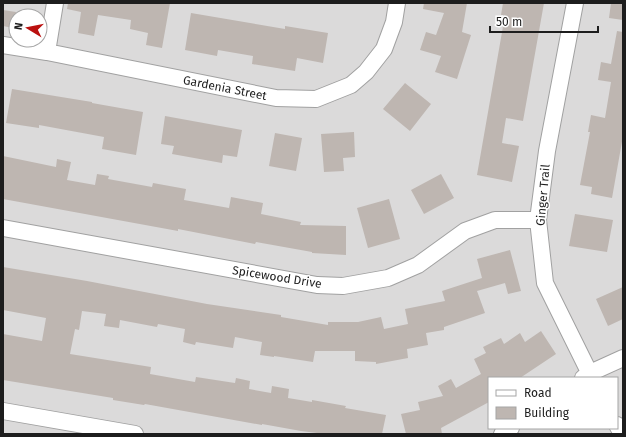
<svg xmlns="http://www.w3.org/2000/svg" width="626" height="437" font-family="'Fira Sans',sans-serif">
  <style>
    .residential { fill: #dbdada; fill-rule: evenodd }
    .building { fill: #beb6b1 }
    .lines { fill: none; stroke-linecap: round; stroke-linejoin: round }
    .street-casing { stroke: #a1a1a1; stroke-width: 18 }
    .street { stroke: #fff; stroke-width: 16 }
    .labels { text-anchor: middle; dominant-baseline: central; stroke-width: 3; stroke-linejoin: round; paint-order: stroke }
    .street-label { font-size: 12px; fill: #1d1d1d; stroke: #fff }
  </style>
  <rect width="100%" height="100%" fill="#eeeae4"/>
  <path class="residential" d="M 3,3 L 623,3 L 623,434 L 3,434 ZM 16,16 L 40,16 L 40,40 L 16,40 ZM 489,378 L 617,378 L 617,428 L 489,428 Z"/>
  <path class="building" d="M 68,3 L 170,3 L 162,48 L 146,45 L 148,33 L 130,29 L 131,20 L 98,15 L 94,36 L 78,33 L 81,12 L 67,9 Z
    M 424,3 L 467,3 L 462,32 L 471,35 L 457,79 L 435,72 L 441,56 L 420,50 L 426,32 L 436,35 L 444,13 L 423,9 Z
    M 503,3 L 544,3 L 523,121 L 506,118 L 502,143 L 519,146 L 512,182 L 477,175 L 505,15 L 501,15 Z
    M 611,3 L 623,3 L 623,20 L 609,18 Z
    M 3,10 L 16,12 L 13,28 L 3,26 Z
    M 191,13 L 285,29 L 285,26 L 328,33 L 323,63 L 297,58 L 295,71 L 252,64 L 253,56 L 218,50 L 217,56 L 185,50 Z
    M 617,31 L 623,32 L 623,136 L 612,198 L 591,194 L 592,187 L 580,185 L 590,132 L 588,132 L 591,115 L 605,118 L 611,82 L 598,80 L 601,62 L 611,64 Z
    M 405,83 L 431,104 L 410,131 L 383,109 Z
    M 12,89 L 92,102 L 92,103 L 143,112 L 136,155 L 102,149 L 104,137 L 39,125 L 39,128 L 6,123 Z
    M 165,116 L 242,130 L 237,157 L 223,155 L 222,163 L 172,154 L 174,146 L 161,144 Z
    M 354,132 L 355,157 L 343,158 L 344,171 L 324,172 L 321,134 Z
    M 275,133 L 302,138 L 296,171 L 269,166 Z
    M 3,156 L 56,167 L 57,159 L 71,162 L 67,180 L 95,185 L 97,174 L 109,176 L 108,179 L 152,187 L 153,183 L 186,189 L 184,200 L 229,208 L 231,197 L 263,203 L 261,214 L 301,222 L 300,225 L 346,226 L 346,255 L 312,253 L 312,252 L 256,242 L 255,244 L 178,229 L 178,231 L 3,199 Z
    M 441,174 L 454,198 L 424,214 L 411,190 Z
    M 389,199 L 400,239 L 368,248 L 357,208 Z
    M 575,214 L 613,220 L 607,252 L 569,246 Z
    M 510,250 L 521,291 L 508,294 L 505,283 L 477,291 L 485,313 L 444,327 L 444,330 L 426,333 L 428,345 L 407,349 L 408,358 L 376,364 L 376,362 L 355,361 L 355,351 L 315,351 L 313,362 L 274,356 L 274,357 L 260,355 L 262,342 L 235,337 L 233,348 L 196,342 L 195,345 L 183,342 L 185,329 L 158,324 L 157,327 L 120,320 L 119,328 L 104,326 L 106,314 L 82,311 L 79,330 L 75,329 L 70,354 L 151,367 L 150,374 L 195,382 L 196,377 L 235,383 L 236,378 L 250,381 L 249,389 L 271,393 L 272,386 L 289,389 L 288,398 L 312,402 L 312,400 L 346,406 L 345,408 L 386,415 L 382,434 L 325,434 L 301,431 L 262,424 L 262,425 L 145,404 L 144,405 L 113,400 L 113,398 L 3,380 L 3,334 L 42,341 L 46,318 L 3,310 L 3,267 L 87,281 L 207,304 L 281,315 L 281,317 L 328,325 L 328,322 L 358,322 L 381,317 L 384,329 L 408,324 L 405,309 L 445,301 L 442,291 L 482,278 L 477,259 Z
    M 623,287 L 623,319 L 608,326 L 596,299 Z
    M 541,331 L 556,354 L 520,378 L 489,378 L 489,402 L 441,428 L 442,434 L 406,434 L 401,414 L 420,410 L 418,402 L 443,396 L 438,386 L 451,379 L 456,388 L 481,374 L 474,359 L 486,353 L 483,347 L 501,338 L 504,344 L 520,333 L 525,342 Z"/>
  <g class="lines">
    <g class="street-casing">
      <path id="street" d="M 575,3 L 547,151 L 538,220 L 545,283 L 592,378
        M 3,45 L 47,52 L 276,98 L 316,99 L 351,85 L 366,72 L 384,49 L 394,22 L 397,3
        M 47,52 L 55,3
        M 3,228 L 317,285 L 343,286 L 388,278 L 418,265 L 465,231 L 495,220 L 538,220
        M 583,378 L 590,373 L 623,358
        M 3,411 L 135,434
        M 617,425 L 622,434
        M 502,434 L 511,428"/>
    </g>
    <use href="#street" class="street"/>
  </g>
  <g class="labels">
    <g class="street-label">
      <text transform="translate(225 88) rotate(11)">Gardenia Street</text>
      <text transform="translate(543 195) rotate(-85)">Ginger Trail</text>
      <text transform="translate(277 277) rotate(9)">Spicewood Drive</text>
    </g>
  </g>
  <rect width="626" height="437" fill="none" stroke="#1d1d1d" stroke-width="8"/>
  <rect x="488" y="377" width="130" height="52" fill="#ffffff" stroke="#a5a5a5"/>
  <rect x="496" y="390" width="20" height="6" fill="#ffffff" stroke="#a5a5a5"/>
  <text x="524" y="397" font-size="12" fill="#1d1d1d">Road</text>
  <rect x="496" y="407" width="20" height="12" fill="#beb6b1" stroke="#a5a5a5"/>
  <text x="524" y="417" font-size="12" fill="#1d1d1d">Building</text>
  <g transform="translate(28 28) rotate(280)"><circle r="19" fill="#ffffff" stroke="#a5a5a5"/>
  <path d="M0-3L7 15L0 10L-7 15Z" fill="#bb100f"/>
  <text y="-6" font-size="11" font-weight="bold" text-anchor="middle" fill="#1d1d1d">N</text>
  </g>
  <path d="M490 26v6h108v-6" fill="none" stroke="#1d1d1d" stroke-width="2"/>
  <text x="496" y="26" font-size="12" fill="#1d1d1d" stroke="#ffffff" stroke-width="3" paint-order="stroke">50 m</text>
</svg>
